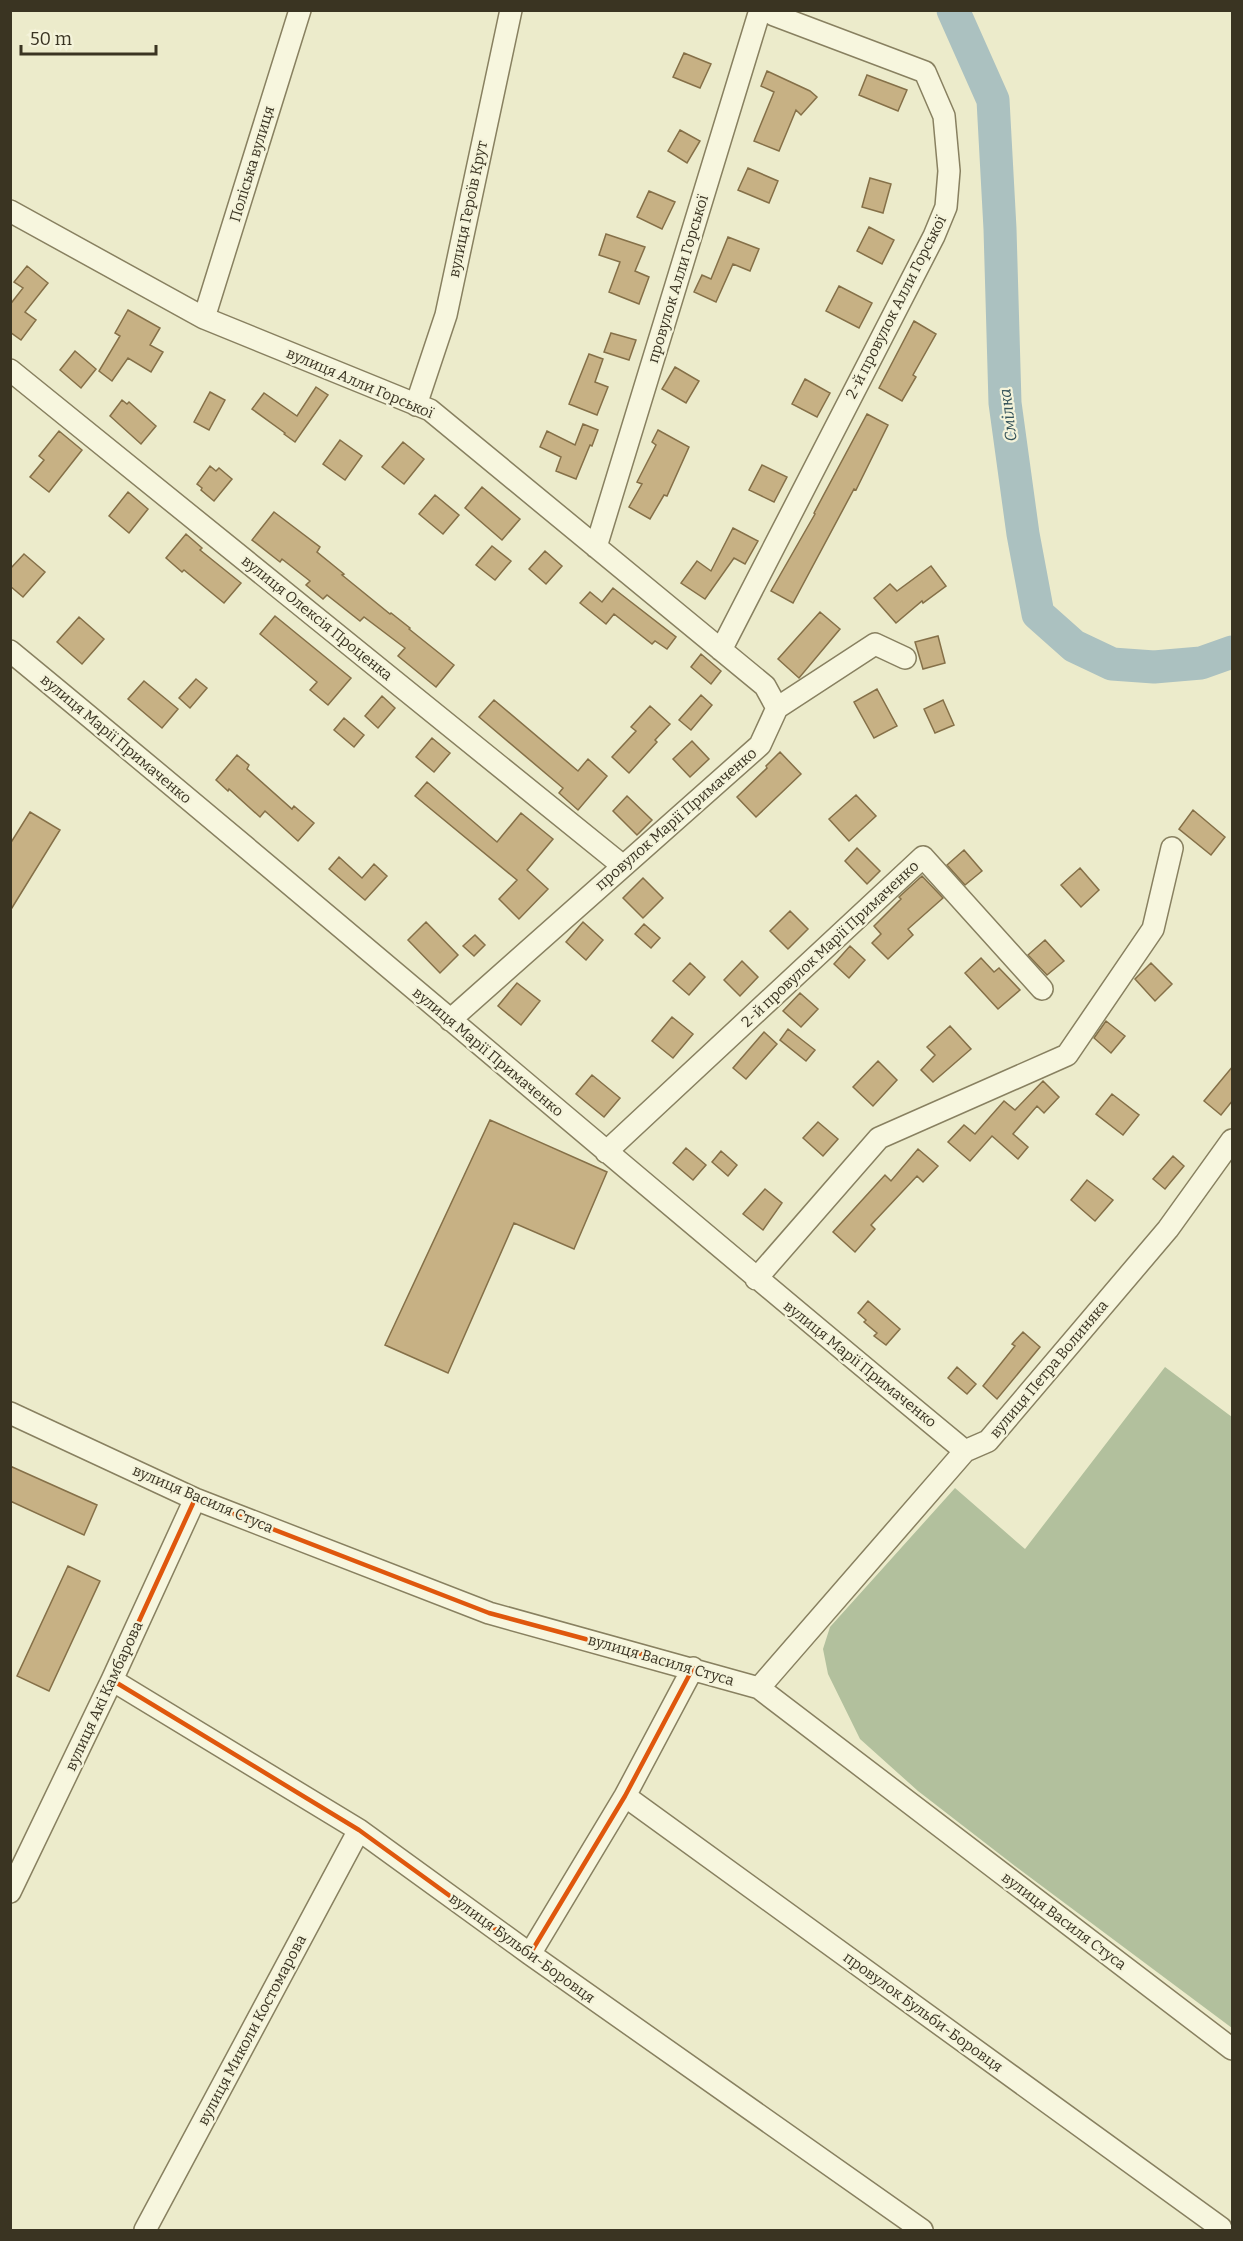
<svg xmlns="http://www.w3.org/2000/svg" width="1243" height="2241" font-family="Bitter,serif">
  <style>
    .cemetery { fill: #b2c09d }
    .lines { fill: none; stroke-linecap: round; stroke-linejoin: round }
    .river { stroke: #abc1c0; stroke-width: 33 }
    .building { fill: #c7b184; stroke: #857048; stroke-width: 1.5 }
    .street-casing { stroke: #888060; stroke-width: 24 }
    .street { stroke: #f7f6de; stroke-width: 21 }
    .marked { fill: none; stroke: #df570d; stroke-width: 4.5; stroke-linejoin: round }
    .labels { text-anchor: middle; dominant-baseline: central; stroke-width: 4.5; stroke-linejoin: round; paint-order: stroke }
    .street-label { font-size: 15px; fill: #3a3422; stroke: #f4f3da }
    .water-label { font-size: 16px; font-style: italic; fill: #335158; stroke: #f4f3da }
  </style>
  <rect width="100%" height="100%" fill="#ecebcb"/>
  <path class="cemetery" d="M 1165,1367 L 1232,1417 L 1232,2028 L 1015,1866 L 918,1791 L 860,1739 L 828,1674 L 823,1649 L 830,1627 L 955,1488 L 1025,1549 Z"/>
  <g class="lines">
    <path class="river" d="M 953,10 L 993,100 L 1000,229 L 1005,403 L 1023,534 L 1038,614 L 1074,646 L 1112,664 L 1154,667 L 1201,663 L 1232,652"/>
  </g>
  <path class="building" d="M 684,53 L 711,64 L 700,88 L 673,77 Z
    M 767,71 L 810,91 L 817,97 L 801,115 L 796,110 L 779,151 L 754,141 L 774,92 L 761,86 Z
    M 867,75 L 907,90 L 898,111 L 859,95 Z
    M 680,130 L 700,141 L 687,163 L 668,151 Z
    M 748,168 L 778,181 L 769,203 L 738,190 Z
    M 870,178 L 891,184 L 883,213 L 862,207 Z
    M 649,191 L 675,202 L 662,229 L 637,217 Z
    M 869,227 L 894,240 L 882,264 L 857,251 Z
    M 606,234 L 645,247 L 635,271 L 649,277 L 639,304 L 609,292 L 620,262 L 599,255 Z
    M 728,237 L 759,249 L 750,271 L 733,264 L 716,302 L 694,292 L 702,275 L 711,279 Z
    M 27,266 L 48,283 L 25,312 L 36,320 L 21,340 L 10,332 L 10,300 L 12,302 L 23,288 L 14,282 Z
    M 839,286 L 872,303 L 859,328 L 826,311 Z
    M 128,310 L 160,328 L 150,345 L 163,352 L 151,372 L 128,358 L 112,381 L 99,371 L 120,336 L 115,333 Z
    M 914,321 L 936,334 L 913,375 L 916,377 L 902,401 L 879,388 Z
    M 611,333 L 636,340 L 629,360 L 604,352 Z
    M 75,351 L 96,369 L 81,388 L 60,370 Z
    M 589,354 L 603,359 L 595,382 L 608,387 L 597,415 L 569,404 Z
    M 675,367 L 699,381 L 686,403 L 662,389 Z
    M 805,379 L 830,393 L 817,417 L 792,404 Z
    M 316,387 L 328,395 L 295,442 L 284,434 L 285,433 L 252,409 L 264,393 L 297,416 Z
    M 210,392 L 225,400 L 209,430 L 194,422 Z
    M 122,400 L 127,404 L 129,402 L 156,426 L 141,444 L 110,416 Z
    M 867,414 L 888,425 L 856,490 L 854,489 L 793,603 L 771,591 L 815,514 L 814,513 Z
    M 583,424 L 598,430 L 592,446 L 590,445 L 576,479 L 556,471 L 561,457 L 540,447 L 547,431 L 575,445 Z
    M 658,430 L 689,447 L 667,496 L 664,495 L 650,519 L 629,507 L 642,484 L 637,482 L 656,445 L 652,442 Z
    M 59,431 L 82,450 L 49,492 L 30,477 L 44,460 L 39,456 Z
    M 340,440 L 362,456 L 345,480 L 323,464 Z
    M 403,442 L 424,459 L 404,484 L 382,467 Z
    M 762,465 L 787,477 L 774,502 L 749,490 Z
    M 210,466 L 216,471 L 219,468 L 232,479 L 214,501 L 201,490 L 202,488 L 197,484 Z
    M 482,487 L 520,519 L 502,540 L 465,508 Z
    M 128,492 L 148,509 L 129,533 L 109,516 Z
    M 435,495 L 459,515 L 443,534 L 419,514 Z
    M 274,512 L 320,547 L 317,552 L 344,574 L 342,575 L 390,614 L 391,613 L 410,628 L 409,629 L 454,665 L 436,687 L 398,656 L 405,648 L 364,617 L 360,621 L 327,595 L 323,599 L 306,585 L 310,581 L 282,559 L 280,562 L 252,540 Z
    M 733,528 L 758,541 L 745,564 L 734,558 L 705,599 L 681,583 L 697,561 L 711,571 Z
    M 186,534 L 202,548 L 200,550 L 241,583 L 224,603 L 184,570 L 182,572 L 166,558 Z
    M 492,546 L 511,561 L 495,580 L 476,565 Z
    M 545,551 L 562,566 L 546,584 L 529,569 Z
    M 24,554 L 45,572 L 23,597 L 10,586 L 10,569 Z
    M 931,566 L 946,586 L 923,603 L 922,601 L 896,623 L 874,598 L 890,584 L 897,591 Z
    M 613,588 L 676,637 L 667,649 L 655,641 L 652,644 L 614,614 L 606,624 L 580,603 L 590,592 L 602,602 Z
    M 820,612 L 840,629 L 799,678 L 778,659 Z
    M 275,616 L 351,678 L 328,705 L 310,690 L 317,682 L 260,634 Z
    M 79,617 L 104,639 L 82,664 L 57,642 Z
    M 938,636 L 945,663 L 923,669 L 915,642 Z
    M 701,654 L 721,671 L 711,684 L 691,667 Z
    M 196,679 L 207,688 L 190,708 L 179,698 Z
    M 144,681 L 178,709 L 162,728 L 128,699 Z
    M 877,689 L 897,726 L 874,738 L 854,702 Z
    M 701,695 L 712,705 L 691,730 L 679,720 Z
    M 382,696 L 395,708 L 378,728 L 365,716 Z
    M 494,700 L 578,771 L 588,759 L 607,776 L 578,810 L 559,793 L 563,788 L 479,717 Z
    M 943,700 L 954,725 L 935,733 L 924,709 Z
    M 650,706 L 670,724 L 655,740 L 657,742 L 629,773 L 612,757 L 636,731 L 631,727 Z
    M 344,718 L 364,735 L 354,747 L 334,730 Z
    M 432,738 L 450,753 L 434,772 L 416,757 Z
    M 692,741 L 709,759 L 690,777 L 673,759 Z
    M 780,752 L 801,774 L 756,817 L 737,797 L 767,768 L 766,766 Z
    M 237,755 L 249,765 L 247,769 L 292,809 L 294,806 L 314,823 L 298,841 L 265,811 L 260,817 L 229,789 L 228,791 L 216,780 Z
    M 427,782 L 497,842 L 521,813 L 553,839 L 527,870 L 548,889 L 519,919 L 499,899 L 517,880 L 415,796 Z
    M 856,795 L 876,816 L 849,841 L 829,819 Z
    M 627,796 L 652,820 L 637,835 L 613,811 Z
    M 1193,810 L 1225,837 L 1211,855 L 1179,829 Z
    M 30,812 L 60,830 L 10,911 L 10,844 Z
    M 857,848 L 880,871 L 867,884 L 845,861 Z
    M 964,850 L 982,871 L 965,885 L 947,865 Z
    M 339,857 L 362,878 L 374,864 L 387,876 L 365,900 L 329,869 Z
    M 1080,868 L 1099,890 L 1081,907 L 1061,885 Z
    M 922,876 L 943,898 L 908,929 L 913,935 L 888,959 L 872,943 L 881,934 L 874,926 L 901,899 L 899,897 Z
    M 643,878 L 663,898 L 643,918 L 623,898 Z
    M 790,911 L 808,929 L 788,949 L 770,931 Z
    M 426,922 L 458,955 L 440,973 L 408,940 Z
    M 583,922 L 603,940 L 586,960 L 566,942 Z
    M 644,924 L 660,938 L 651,948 L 635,934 Z
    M 475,935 L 485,945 L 474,956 L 463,946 Z
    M 1045,940 L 1064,961 L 1047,975 L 1028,955 Z
    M 850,946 L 865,960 L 849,978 L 834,964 Z
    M 981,958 L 994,972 L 999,968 L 1020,990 L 998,1009 L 965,973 Z
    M 742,961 L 758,977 L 740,996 L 724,980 Z
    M 690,963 L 705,977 L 689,995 L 673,981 Z
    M 1151,963 L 1172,984 L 1155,1001 L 1135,979 Z
    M 517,983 L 540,1001 L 521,1025 L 498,1006 Z
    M 800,993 L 818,1009 L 801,1027 L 783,1011 Z
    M 672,1017 L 693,1034 L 673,1058 L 652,1041 Z
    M 1106,1021 L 1125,1036 L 1111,1053 L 1094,1038 Z
    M 950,1026 L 971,1049 L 933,1082 L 921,1070 L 935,1055 L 927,1047 Z
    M 788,1029 L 815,1050 L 806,1061 L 780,1040 Z
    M 764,1032 L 777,1044 L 746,1079 L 733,1068 Z
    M 878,1061 L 897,1080 L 873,1106 L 853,1087 Z
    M 1233,1066 L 1233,1100 L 1221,1115 L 1204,1101 Z
    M 592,1075 L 620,1098 L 604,1117 L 576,1094 Z
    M 1043,1081 L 1059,1097 L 1044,1113 L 1037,1106 L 1013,1134 L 1028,1147 L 1018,1159 L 992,1136 L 970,1161 L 948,1142 L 964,1125 L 975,1134 L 1004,1101 L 1015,1110 Z
    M 1112,1094 L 1139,1115 L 1123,1135 L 1096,1114 Z
    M 490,1120 L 607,1172 L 574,1249 L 514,1223 L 448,1373 L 385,1345 Z
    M 818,1122 L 838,1139 L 823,1156 L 803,1138 Z
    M 686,1148 L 706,1165 L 693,1180 L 673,1163 Z
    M 918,1149 L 938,1166 L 923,1182 L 917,1176 L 871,1225 L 875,1229 L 855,1252 L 833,1232 L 885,1175 L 891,1181 Z
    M 721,1151 L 737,1165 L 728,1176 L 712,1162 Z
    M 1173,1156 L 1184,1166 L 1165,1189 L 1153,1179 Z
    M 1087,1180 L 1113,1200 L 1095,1221 L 1071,1200 Z
    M 765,1189 L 782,1203 L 763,1230 L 743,1214 Z
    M 868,1301 L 900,1329 L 886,1345 L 874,1336 L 877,1333 L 864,1322 L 866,1320 L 858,1313 Z
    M 1023,1332 L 1040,1347 L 997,1399 L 983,1386 L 1015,1346 L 1012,1344 Z
    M 957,1367 L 976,1384 L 967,1394 L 948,1378 Z
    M 10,1466 L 97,1505 L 84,1535 L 10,1501 Z
    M 68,1566 L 100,1581 L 49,1691 L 17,1676 Z"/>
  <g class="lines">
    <g class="street-casing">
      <path id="street" d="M 10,211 L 204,318 L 430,410 L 765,686 L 777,708
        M 204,318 L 300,10
        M 10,370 L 623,866
        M 416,405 L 446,315 L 511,10
        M 596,547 L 760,10
        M 721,650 L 934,236 L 946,207 L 949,171 L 944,116 L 925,72 L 774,15 L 768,10
        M 10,651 C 331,915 645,1187 965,1451
        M 450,1020 L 760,745 L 777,708 L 875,644 L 905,658
        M 606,1152 L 923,857 L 1042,989
        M 756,1279 L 879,1138 L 1067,1055 L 1153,929 L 1172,848
        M 10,1413 L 195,1499 L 489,1613 L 759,1688 L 1232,2049
        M 112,1680 L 359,1830 L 530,1954 L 922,2230
        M 759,1688 L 965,1451 L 988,1441 L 1168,1229 L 1232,1140
        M 625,1796 L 1221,2228
        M 10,1892 L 112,1680 L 195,1499
        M 530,1954 L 625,1796 L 693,1668
        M 145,2230 L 359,1830"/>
    </g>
    <use href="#street" class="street"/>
  </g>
  <path class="marked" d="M 195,1499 L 489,1613 L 693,1668 L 625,1796 L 530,1954 L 359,1830 L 112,1680 Z"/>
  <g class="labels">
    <g class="street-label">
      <text transform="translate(252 164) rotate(-73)">Поліська вулиця</text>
      <text transform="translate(468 209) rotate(-78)">вулиця Героїв Крут</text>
      <text transform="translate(678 279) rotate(-73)">провулок Алли Горської</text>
      <text transform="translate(896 307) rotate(-63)">2-й провулок Алли Горської</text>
      <text transform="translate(360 383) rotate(23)">вулиця Алли Горської</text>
      <text transform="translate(317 618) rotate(39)">вулиця Олексія Проценка</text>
      <text transform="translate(116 739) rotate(40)">вулиця Марії Примаченко</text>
      <text transform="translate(676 819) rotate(-41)">провулок Марії Примаченко</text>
      <text transform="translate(830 944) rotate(-43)">2-й провулок Марії Примаченко</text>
      <text transform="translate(488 1052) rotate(40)">вулиця Марії Примаченко</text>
      <text transform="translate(860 1364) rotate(39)">вулиця Марії Примаченко</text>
      <text transform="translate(1049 1369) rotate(-50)">вулиця Петра Волиняка</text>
      <text transform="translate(203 1499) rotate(23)">вулиця Василя Стуса</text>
      <text transform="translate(661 1660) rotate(16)">вулиця Василя Стуса</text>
      <text transform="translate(104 1696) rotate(-65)">вулиця Акі Камбарова</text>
      <text transform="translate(1064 1921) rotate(37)">вулиця Василя Стуса</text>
      <text transform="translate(522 1948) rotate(36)">вулиця Бульби-Боровця</text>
      <text transform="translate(923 2012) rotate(36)">провулок Бульби-Боровця</text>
      <text transform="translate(252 2030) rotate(-62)">вулиця Миколи Костомарова</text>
    </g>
    <g class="water-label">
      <text transform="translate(1008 415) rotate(-97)">Смілка</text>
    </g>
  </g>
  <rect width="1243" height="2241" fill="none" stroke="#3a3422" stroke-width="24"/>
  <path d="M21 45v9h135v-9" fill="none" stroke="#3a3422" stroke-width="3"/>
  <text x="30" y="45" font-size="18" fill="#3a3422" stroke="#f4f3da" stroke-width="4.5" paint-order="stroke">50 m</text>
</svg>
